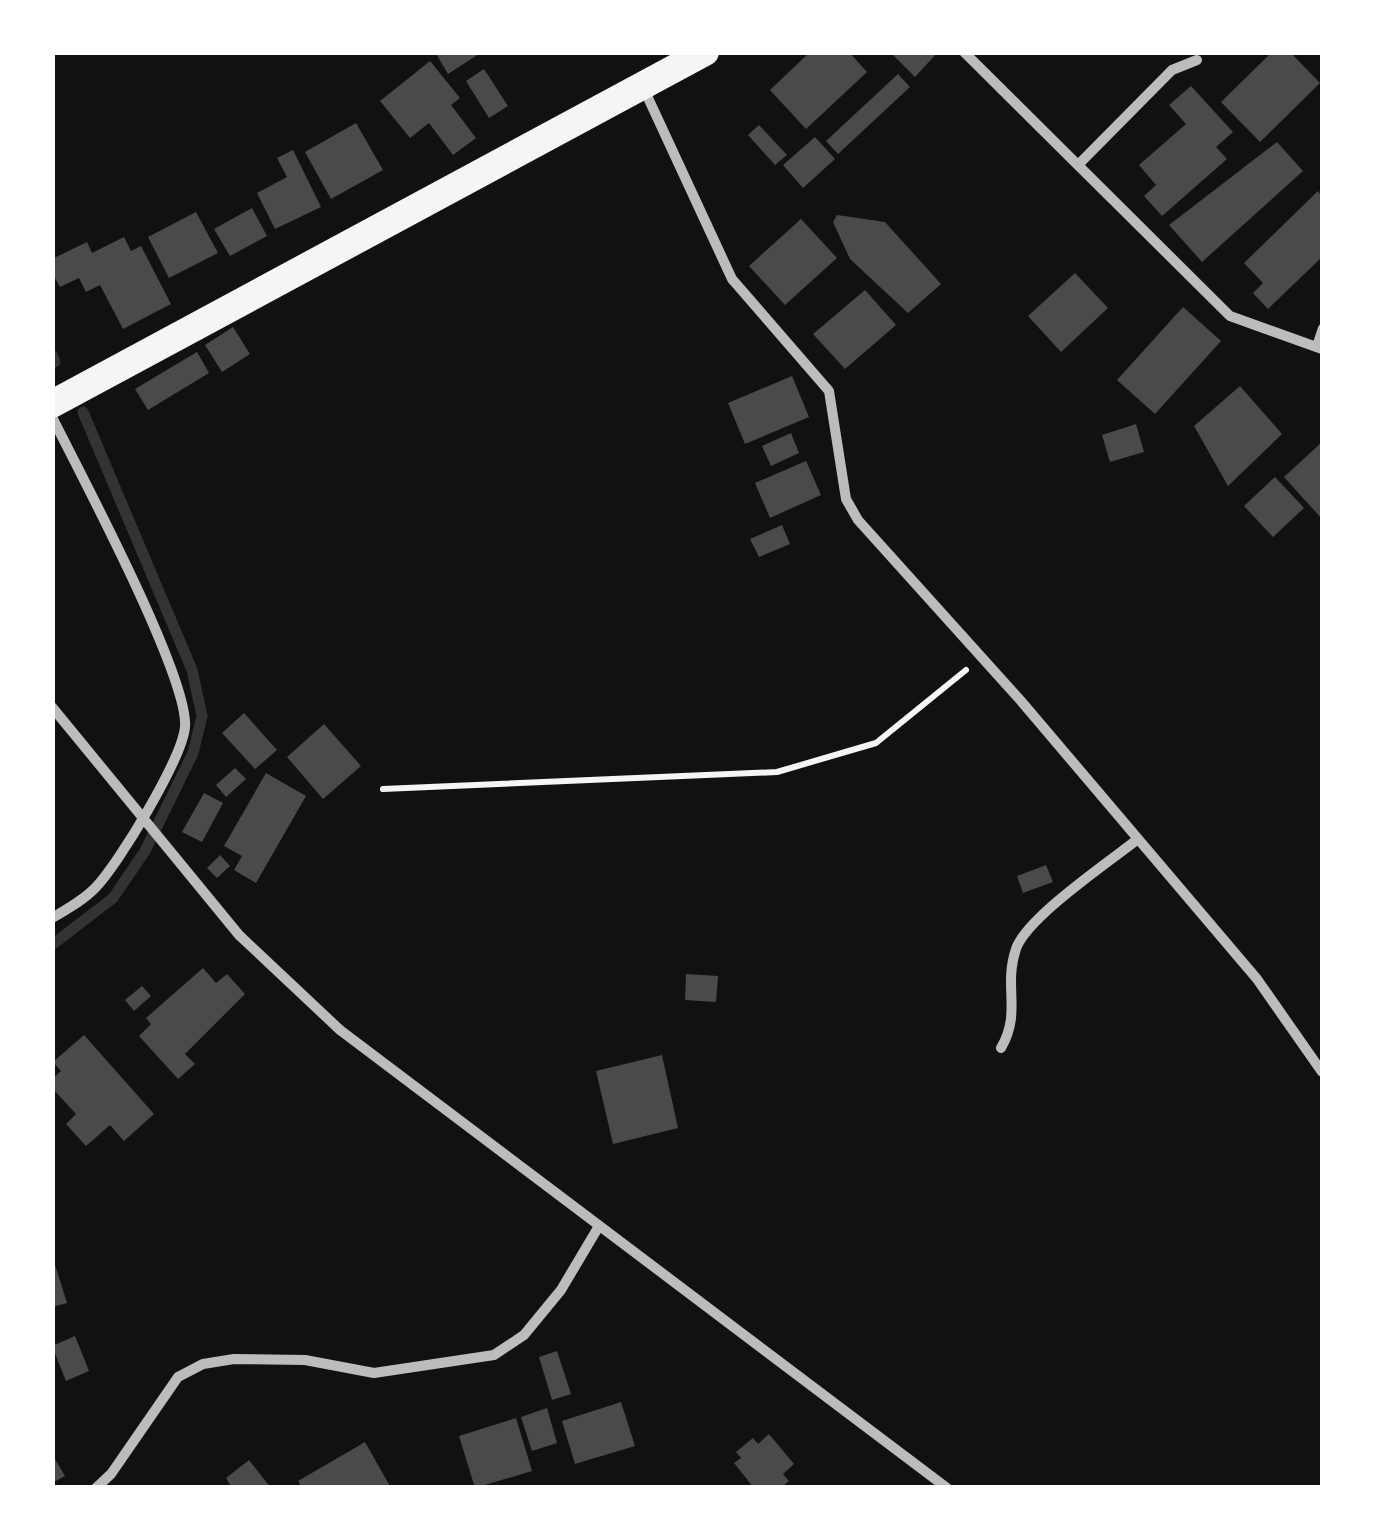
<svg xmlns="http://www.w3.org/2000/svg" width="1375" height="1540" font-family="Poppins,sans-serif">
  <style>
    .lines { fill: none; stroke-linecap: round; stroke-linejoin: round }
    .stream { stroke: #333; stroke-width: 11 }
    .building { fill: #4a4a4a }
    .path { stroke: #f5f5f5; stroke-width: 6 }
    .service { stroke: #bcbcbc; stroke-width: 8 }
    .minor { stroke: #bcbcbc; stroke-width: 10 }
    .trunk { stroke: #f5f5f5; stroke-width: 28 }
  </style>
  <rect width="100%" height="100%" fill="#111"/>
  <g class="lines">
    <path class="stream" d="M 52,355 L 55,362
      M 52,945 L 113,898 L 145,851 L 193,753 L 202,716 L 192,670 L 83,412"/>
  </g>
  <path class="building" d="M 435,52 L 482,52 L 448,74 Z
    M 810,52 L 849,52 L 867,72 L 806,129 L 770,90 Z
    M 890,52 L 938,52 L 915,77 Z
    M 1272,52 L 1290,52 L 1320,83 L 1260,142 L 1221,102 Z
    M 430,61 L 460,98 L 451,105 L 476,138 L 453,155 L 429,123 L 410,138 L 380,101 Z
    M 484,69 L 508,106 L 489,118 L 466,81 Z
    M 898,74 L 910,87 L 838,154 L 826,141 Z
    M 1191,86 L 1233,132 L 1216,147 L 1227,159 L 1162,216 L 1144,196 L 1156,185 L 1139,165 L 1186,124 L 1169,105 Z
    M 356,123 L 383,170 L 331,199 L 305,152 Z
    M 759,125 L 787,155 L 775,165 L 748,135 Z
    M 815,137 L 835,159 L 803,188 L 783,165 Z
    M 1277,142 L 1303,171 L 1202,262 L 1169,225 Z
    M 293,150 L 321,207 L 275,229 L 257,193 L 287,177 L 277,158 Z
    M 1318,191 L 1322,197 L 1322,257 L 1268,309 L 1253,293 L 1263,283 L 1244,263 Z
    M 252,208 L 267,236 L 230,256 L 214,229 Z
    M 196,212 L 218,253 L 169,278 L 148,237 Z
    M 837,215 L 885,222 L 941,284 L 908,313 L 850,259 L 833,222 Z
    M 801,219 L 837,258 L 785,305 L 749,266 Z
    M 124,237 L 131,251 L 141,246 L 171,304 L 123,329 L 100,285 L 86,292 L 79,278 L 60,287 L 52,273 L 52,259 L 87,242 L 92,253 Z
    M 1075,273 L 1108,308 L 1061,352 L 1028,316 Z
    M 865,290 L 896,325 L 845,369 L 813,334 Z
    M 1183,307 L 1221,341 L 1155,414 L 1117,380 Z
    M 233,327 L 250,354 L 222,372 L 205,345 Z
    M 197,352 L 209,373 L 148,410 L 135,389 Z
    M 792,376 L 809,417 L 745,444 L 728,403 Z
    M 1240,386 L 1282,434 L 1228,486 L 1194,426 Z
    M 1136,424 L 1144,452 L 1110,462 L 1102,435 Z
    M 791,433 L 799,453 L 771,466 L 762,446 Z
    M 1322,442 L 1322,519 L 1284,477 Z
    M 806,461 L 821,495 L 770,518 L 755,483 Z
    M 1275,477 L 1304,508 L 1273,537 L 1244,506 Z
    M 782,525 L 790,544 L 759,557 L 750,539 Z
    M 244,713 L 277,750 L 255,769 L 222,733 Z
    M 324,724 L 361,766 L 323,799 L 287,757 Z
    M 235,768 L 246,779 L 226,797 L 216,785 Z
    M 266,773 L 306,796 L 256,883 L 234,870 L 242,856 L 224,846 Z
    M 204,793 L 223,803 L 202,842 L 182,832 Z
    M 220,855 L 230,866 L 217,878 L 207,868 Z
    M 1046,865 L 1053,882 L 1023,893 L 1017,876 Z
    M 203,968 L 216,983 L 227,974 L 245,994 L 185,1054 L 195,1064 L 178,1079 L 139,1036 L 151,1024 L 146,1018 Z
    M 686,974 L 718,976 L 716,1002 L 685,1000 Z
    M 142,986 L 151,996 L 134,1011 L 125,1000 Z
    M 84,1035 L 154,1114 L 124,1141 L 110,1125 L 86,1146 L 66,1124 L 76,1114 L 52,1088 L 52,1079 L 61,1071 L 53,1062 Z
    M 662,1055 L 678,1128 L 613,1144 L 596,1071 Z
    M 52,1255 L 67,1303 L 52,1307 Z
    M 75,1336 L 89,1371 L 66,1381 L 52,1346 Z
    M 557,1351 L 571,1394 L 552,1400 L 539,1357 Z
    M 621,1402 L 635,1446 L 575,1464 L 562,1421 Z
    M 547,1408 L 557,1443 L 532,1451 L 521,1417 Z
    M 516,1418 L 532,1471 L 475,1488 L 459,1436 Z
    M 769,1434 L 794,1464 L 783,1474 L 789,1481 L 781,1488 L 754,1488 L 734,1463 L 741,1458 L 736,1452 L 753,1438 L 758,1444 Z
    M 365,1442 L 391,1488 L 302,1488 L 298,1481 Z
    M 52,1454 L 65,1476 L 52,1483 Z
    M 249,1460 L 271,1488 L 232,1488 L 226,1478 Z"/>
  <g class="lines">
    <path class="path" d="M 383,789 L 777,772 L 876,743 L 966,670"/>
    <path class="service" d="M 1316,346 L 1322,328"/>
    <path class="minor" d="M 964,52 L 1230,316 L 1322,349
      M 643,87 L 732,279 L 829,391 L 846,499 L 858,520 L 1021,701 L 1257,979 L 1322,1072
      M 1079,164 L 1172,70 L 1197,60
      M 52,417 C 80,473 189,677 185,727 C 182,759 119,863 96,887 C 84,900 67,909 52,918
      M 52,707 L 239,935 L 340,1030 L 947,1488
      M 1001,1048 C 1022,1012 1003,987 1016,949 C 1026,918 1110,861 1138,839
      M 96,1488 L 111,1474 L 178,1377 L 203,1364 L 234,1359 L 305,1360 L 374,1373 L 494,1355 L 524,1335 L 561,1290 L 599,1226"/>
    <path class="trunk" d="M 52,404 L 705,52"/>
  </g>
  <rect width="1375" height="1540" fill="none" stroke="#ffffff" stroke-width="110"/>
</svg>
